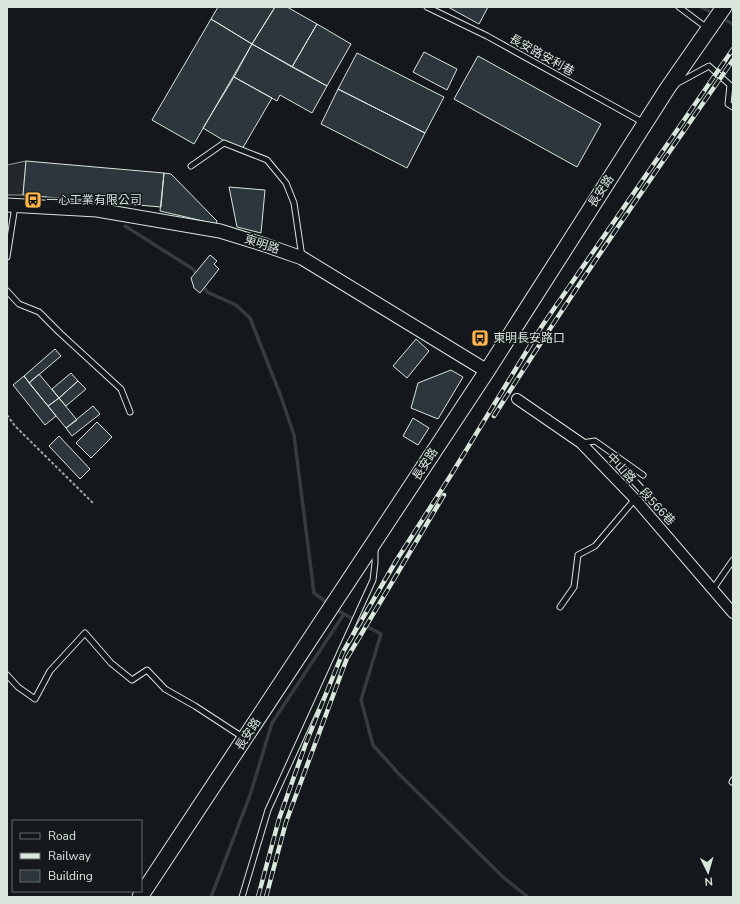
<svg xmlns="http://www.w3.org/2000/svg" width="740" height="904" font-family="'Nunito Sans','Noto Sans TC',sans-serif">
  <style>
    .parking { fill: #24282b; stroke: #939e99 }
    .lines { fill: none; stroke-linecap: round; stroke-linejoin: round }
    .stream { stroke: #363b3e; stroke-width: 3.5 }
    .building { fill: #2c363c; stroke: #d8e6dc }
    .service-casing { stroke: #d8e6dc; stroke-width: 7 }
    .minor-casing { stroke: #d8e6dc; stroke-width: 12 }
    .tertiary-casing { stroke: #d8e6dc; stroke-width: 15 }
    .secondary-casing { stroke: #d8e6dc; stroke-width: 17 }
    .path { stroke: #9da8a2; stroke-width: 2; stroke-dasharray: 3 2; stroke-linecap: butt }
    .service { stroke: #14181c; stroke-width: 5 }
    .minor { stroke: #14181c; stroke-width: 10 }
    .tertiary { stroke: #14181c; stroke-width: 13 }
    .secondary { stroke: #14181c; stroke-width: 15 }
    .rail-casing { stroke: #d8e6dc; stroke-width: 4.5 }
    .rail { stroke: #14181c; stroke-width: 3; stroke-dasharray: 9; stroke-linecap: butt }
    .labels { text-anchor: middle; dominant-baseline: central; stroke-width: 3; stroke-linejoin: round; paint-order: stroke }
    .street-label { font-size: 12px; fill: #d8e6dc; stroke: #14181c }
    .poi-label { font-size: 12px; fill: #d8e6dc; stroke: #14181c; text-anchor: start }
  </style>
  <rect width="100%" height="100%" fill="#14181c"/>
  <path class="parking" d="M 26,161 L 23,195 L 7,195 L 7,165 Z"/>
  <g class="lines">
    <path class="stream" d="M 701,7 L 709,11
      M 727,21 L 733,24
      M 125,226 L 193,269 L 198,276
      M 202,284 L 207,292 L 236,305 L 250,318 L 280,394 L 294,435 L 314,593 L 329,604
      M 344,614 L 381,634 L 361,700 L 373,745 L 398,773 L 504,878 L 528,897
      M 211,897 L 250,795 L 272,723 L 344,614 L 334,608"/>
  </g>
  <path class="building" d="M 218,7 L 275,7 L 252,44 L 211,19 Z
    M 275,7 L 287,7 L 317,24 L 292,67 L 252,44 Z
    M 448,7 L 488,7 L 479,24 Z
    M 211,19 L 252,44 L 194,144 L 152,120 Z
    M 317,24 L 351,44 L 327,86 L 292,67 Z
    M 252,44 L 327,86 L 312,113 L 280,95 L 277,101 L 234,77 Z
    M 424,52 L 457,69 L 447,90 L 413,72 Z
    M 357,53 L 444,97 L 425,133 L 338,89 Z
    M 478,56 L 601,124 L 577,167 L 454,99 Z
    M 234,77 L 272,98 L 241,151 L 203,128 Z
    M 338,89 L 425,133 L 407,168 L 321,124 Z
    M 26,161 L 164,173 L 161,207 L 23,195 Z
    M 164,173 L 171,174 L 217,221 L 216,224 L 160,211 Z
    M 229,187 L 265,190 L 261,233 L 237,227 Z
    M 210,255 L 217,261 L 214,264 L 219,269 L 200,293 L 194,288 L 191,278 Z
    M 416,339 L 429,351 L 407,378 L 393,366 Z
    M 55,349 L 61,356 L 29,383 L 24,376 Z
    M 451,370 L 463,377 L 438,419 L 411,408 L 418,383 Z
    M 71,373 L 78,381 L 59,398 L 52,389 Z
    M 39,374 L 59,398 L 48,406 L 29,383 Z
    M 24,376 L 56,416 L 45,425 L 13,385 Z
    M 78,381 L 86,389 L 66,406 L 59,398 Z
    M 59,398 L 77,420 L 66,428 L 48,406 Z
    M 93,406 L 100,414 L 72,436 L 66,428 Z
    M 413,418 L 429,428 L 418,445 L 403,436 Z
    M 97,422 L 112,437 L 91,458 L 76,443 Z
    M 59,436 L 90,469 L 80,479 L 49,446 Z"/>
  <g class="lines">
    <g class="service-casing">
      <path id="service" d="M 427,7 L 487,36 L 644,123
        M 679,7 L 707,28
        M 676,84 L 709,66 L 730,85 L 728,104 L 733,107
        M 191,166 L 224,143 L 267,160 L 286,183 L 294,203 L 302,257
        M 7,257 L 15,206
        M 7,291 L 19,304 L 39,312 L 60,333 L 121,389 L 130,412
        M 582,443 L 595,441 L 643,475
        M 713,589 L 733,560
        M 560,607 L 574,587 L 578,555 L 595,546 L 635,499
        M 7,675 L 18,687 L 35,699 L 50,671 L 85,633 L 111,663 L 132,680 L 147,670 L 165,689 L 195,706 L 244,738
        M 732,782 L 733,780
        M 242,897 L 268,810 L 373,580 L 375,563 L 375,547"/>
    </g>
    <g class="minor-casing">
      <path id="minor" d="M 517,399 L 581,443 L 635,499 L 733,613"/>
    </g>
    <g class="tertiary-casing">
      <path id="tertiary" d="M 7,205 L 97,210 L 220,231 L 265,245 L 302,258 L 487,371"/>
    </g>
    <g class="secondary-casing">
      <path id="secondary" d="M 140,897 L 487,371 L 667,89 L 724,7"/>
    </g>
    <path class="path" d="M 7,415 L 15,426 L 94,504"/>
    <use href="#service" class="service"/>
    <use href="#minor" class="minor"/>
    <use href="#tertiary" class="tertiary"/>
    <use href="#secondary" class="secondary"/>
    <g class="rail-casing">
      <path id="rail" d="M 494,416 C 570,295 651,178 733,60
        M 258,897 L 279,819 L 306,743 L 343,652 L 396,561 L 451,475 L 542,326 L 733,49
        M 266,897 L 286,822 L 347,658 L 444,495"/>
    </g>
    <use href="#rail" class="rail"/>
  </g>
  <defs>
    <g id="bus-square" transform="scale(0.9)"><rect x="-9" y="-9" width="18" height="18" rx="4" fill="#ffb74d" stroke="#14181c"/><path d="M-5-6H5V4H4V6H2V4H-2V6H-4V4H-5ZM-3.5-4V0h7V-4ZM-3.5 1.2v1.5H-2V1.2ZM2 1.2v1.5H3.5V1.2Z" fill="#111"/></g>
  </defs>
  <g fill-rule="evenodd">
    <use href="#bus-square" x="33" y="200"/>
    <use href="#bus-square" x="480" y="338"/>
  </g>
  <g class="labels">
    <g class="street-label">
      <text transform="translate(542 55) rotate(29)">長安路安利巷</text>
      <text transform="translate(601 191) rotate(-57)">長安路</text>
      <text transform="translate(262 244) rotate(18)">東明路</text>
      <text transform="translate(425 464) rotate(-57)">長安路</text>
      <text transform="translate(641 489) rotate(47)">中山路二段566巷</text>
      <text transform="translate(248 734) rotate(-57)">長安路</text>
    </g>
    <g class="poi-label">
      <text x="46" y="200">一心工業有限公司</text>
      <text x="493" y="338">東明長安路口</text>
    </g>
  </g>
  <rect width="740" height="904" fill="none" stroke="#d8e6dc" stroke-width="16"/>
  <rect x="12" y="820" width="130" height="72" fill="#14181c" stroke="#626a69"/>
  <rect x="20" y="833" width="20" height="6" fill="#14181c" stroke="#626a69"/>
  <text x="48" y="840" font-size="12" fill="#d8e6dc">Road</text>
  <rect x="20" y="853" width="20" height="6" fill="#d8e6dc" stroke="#626a69"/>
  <text x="48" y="860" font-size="12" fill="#d8e6dc">Railway</text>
  <rect x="20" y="870" width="20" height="12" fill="#2c363c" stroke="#626a69"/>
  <text x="48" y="880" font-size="12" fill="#d8e6dc">Building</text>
  <g transform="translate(708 872) rotate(175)" stroke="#14181c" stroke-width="3" paint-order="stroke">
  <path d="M0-3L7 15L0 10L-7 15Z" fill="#d8e6dc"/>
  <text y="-6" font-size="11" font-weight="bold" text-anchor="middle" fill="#d8e6dc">N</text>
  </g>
</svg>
